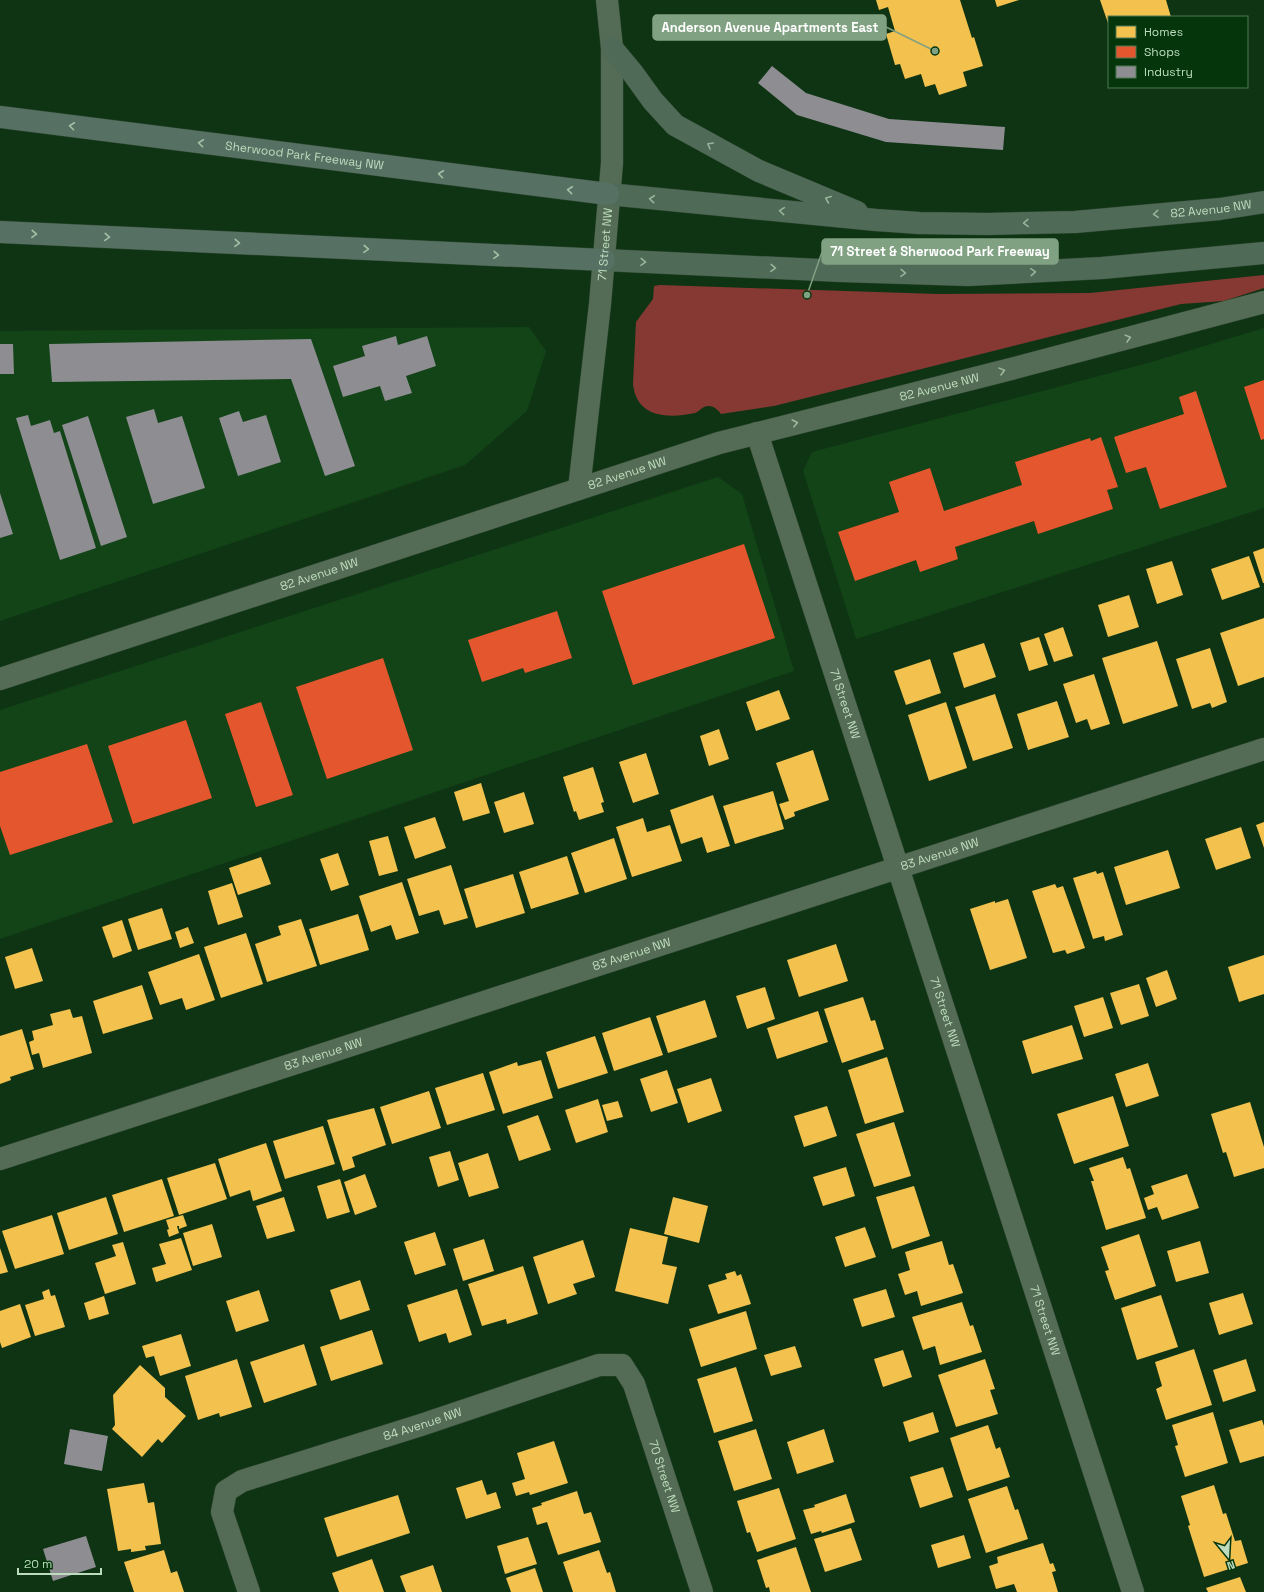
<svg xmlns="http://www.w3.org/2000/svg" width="1264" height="1592" font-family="'Space Grotesk',sans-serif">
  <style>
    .built { fill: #124417 }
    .green { fill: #863933 }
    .homes { fill: #f2c14e }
    .shops { fill: #e4572e }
    .industry { fill: #8d8d92 }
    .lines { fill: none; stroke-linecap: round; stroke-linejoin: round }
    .minor-casing { stroke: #2e4731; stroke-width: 23 }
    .tertiary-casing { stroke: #2e4731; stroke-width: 23 }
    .primary-casing { stroke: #2e4731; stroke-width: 23 }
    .motorway-casing { stroke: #2e4731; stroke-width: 23 }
    .minor { stroke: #546c55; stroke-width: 22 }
    .tertiary { stroke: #546c55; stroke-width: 22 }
    .primary { stroke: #4f6a56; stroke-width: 22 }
    .motorway { stroke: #567163; stroke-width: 22 }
    .oneway { stroke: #a3c1a6 }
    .oneway2 { stroke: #96b499 }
    .oneway3 { stroke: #9eba9e }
    .labels { text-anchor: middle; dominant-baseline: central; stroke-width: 4; stroke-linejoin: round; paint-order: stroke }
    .street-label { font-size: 12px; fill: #bddcbd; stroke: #05360b }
    .leader { fill: none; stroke: #80a182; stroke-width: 1.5 }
    .callout-dot { fill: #80a182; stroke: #05360b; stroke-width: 1.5 }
    .callout { fill: #80a182; stroke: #80a182; stroke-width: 1.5 }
    .callout-label { font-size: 13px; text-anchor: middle; font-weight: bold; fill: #fff }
  </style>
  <rect width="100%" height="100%" fill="#0f3414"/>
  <path class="built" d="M 529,327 L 546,351 L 527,411 L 465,465 L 0,621 L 0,331 Z
    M 1264,328 L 1264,508 L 856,639 L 803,471 L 812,452 L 1148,363 Z
    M 718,477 L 742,494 L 794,671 L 0,939 L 0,710 Z"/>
  <path class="green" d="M 1264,275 L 1264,288 L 1224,301 L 1181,304 L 774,406 L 721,414 C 718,410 714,406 709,406 C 702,406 700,411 695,413 C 692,414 687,414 683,415 C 658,418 636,412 633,384 L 636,322 L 653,299 L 654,286 L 660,285 L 937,294 L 1090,293 Z"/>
  <path class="homes" d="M 876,0 L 960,0 L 972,38 L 974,37 L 983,66 L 963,72 L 967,86 L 939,95 L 935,84 L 925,87 L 921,74 L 905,79 L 900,64 L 895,65 L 886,34 L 895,31 L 888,7 L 879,10 Z
    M 995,0 L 1019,0 L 997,7 Z
    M 1100,0 L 1166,0 L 1171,17 L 1109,17 L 1109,26 Z
    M 1264,548 L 1264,583 L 1263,583 L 1253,552 Z
    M 1249,556 L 1260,587 L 1222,600 L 1211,569 Z
    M 1172,561 L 1183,595 L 1157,604 L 1146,569 Z
    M 1129,595 L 1139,627 L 1108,637 L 1098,605 Z
    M 1264,618 L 1264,677 L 1238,686 L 1220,633 Z
    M 1063,627 L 1073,656 L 1054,662 L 1044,634 Z
    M 1039,637 L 1048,665 L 1029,671 L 1020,643 Z
    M 1157,641 L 1178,706 L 1123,724 L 1102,658 Z
    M 984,643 L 996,677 L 964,688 L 953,653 Z
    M 1210,648 L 1227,702 L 1212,708 L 1210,703 L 1192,709 L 1176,659 Z
    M 930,659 L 941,693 L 906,705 L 894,671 Z
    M 1094,674 L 1110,724 L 1091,730 L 1087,719 L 1076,723 L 1063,684 Z
    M 779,690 L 790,719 L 756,731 L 746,702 Z
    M 995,694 L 1013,748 L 973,761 L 955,707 Z
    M 1057,701 L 1069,737 L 1028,750 L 1017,714 Z
    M 946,702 L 967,768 L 929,781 L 908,715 Z
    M 719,729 L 729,759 L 709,766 L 700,736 Z
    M 813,750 L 829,800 L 794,812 L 795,816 L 785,820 L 779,804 L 789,801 L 776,763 Z
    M 646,753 L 659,794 L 633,803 L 619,762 Z
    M 593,767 L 604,802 L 601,803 L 604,812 L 579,820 L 576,811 L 574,812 L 563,777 Z
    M 481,783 L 490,813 L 463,821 L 454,792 Z
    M 773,791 L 784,829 L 735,844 L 723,806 Z
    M 524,792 L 534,824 L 504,833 L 494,802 Z
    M 713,795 L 730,846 L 707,853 L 702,837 L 681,844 L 670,810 Z
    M 435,817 L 446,848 L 415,859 L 404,827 Z
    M 643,818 L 647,832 L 670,825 L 682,861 L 632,877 L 616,827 Z
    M 1264,822 L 1264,848 L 1256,825 Z
    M 1241,827 L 1251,858 L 1216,870 L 1205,839 Z
    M 388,836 L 398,871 L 379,876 L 369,841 Z
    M 614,838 L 627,879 L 585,893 L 571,853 Z
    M 1168,850 L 1180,888 L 1126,905 L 1114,867 Z
    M 338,853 L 349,885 L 331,891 L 320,859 Z
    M 567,856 L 579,894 L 531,909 L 519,872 Z
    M 261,857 L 271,884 L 238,895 L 229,868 Z
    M 451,865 L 468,918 L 444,925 L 439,910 L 419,916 L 407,879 Z
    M 1096,871 L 1097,874 L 1103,872 L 1123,935 L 1105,941 L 1104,936 L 1093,939 L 1073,878 Z
    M 513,874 L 525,913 L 476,928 L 464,889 Z
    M 402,882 L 419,933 L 396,940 L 391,925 L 371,932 L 359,896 Z
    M 232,883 L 243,917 L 218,925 L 208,891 Z
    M 1055,884 L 1057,888 L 1063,886 L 1085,948 L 1067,954 L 1065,950 L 1053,953 L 1032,891 Z
    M 1008,899 L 1027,958 L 990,970 L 970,909 L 995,901 L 995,903 Z
    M 162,908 L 172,939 L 138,950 L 128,919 Z
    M 358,914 L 369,950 L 320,965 L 309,929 Z
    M 301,919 L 317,966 L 267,982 L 255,944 L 281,935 L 278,926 Z
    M 122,920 L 132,951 L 113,958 L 102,927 Z
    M 188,927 L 194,943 L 180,948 L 175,932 Z
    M 246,933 L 263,984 L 221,998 L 204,947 Z
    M 836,944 L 848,981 L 799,997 L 787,960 Z
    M 32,948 L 43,981 L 15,989 L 5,957 Z
    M 199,954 L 215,1000 L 186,1010 L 182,998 L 160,1005 L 148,972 Z
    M 1264,955 L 1264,994 L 1239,1002 L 1228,967 Z
    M 1167,970 L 1177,999 L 1156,1007 L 1146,978 Z
    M 1139,984 L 1149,1016 L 1121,1025 L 1110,993 Z
    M 142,985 L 153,1019 L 103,1034 L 93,1001 Z
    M 765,987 L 775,1019 L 747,1029 L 736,996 Z
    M 863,997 L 871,1021 L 875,1020 L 884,1049 L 842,1063 L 824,1009 Z
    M 1103,997 L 1113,1028 L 1084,1037 L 1074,1006 Z
    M 705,1000 L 717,1037 L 668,1053 L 656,1016 Z
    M 70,1009 L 73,1018 L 82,1016 L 92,1053 L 43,1068 L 39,1053 L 32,1055 L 29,1042 L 34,1040 L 32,1031 L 53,1025 L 50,1014 Z
    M 818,1011 L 828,1042 L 777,1059 L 767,1028 Z
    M 650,1017 L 663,1055 L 614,1071 L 602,1033 Z
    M 1072,1025 L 1083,1059 L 1032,1074 L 1022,1041 Z
    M 22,1029 L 34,1069 L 10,1077 L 11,1080 L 0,1084 L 0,1036 Z
    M 595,1036 L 608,1073 L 558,1089 L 546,1052 Z
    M 887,1057 L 904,1112 L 865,1124 L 848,1070 Z
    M 541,1060 L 553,1098 L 503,1114 L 489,1072 L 517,1062 L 518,1066 Z
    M 1148,1063 L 1159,1096 L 1126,1107 L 1115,1074 Z
    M 667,1070 L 678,1103 L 651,1112 L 640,1079 Z
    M 483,1073 L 495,1110 L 447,1125 L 435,1088 Z
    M 711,1078 L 722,1111 L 688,1123 L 677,1089 Z
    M 429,1091 L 441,1128 L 392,1144 L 380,1107 Z
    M 1113,1096 L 1129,1146 L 1074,1164 L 1057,1114 Z
    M 598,1099 L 608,1132 L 576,1143 L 565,1110 Z
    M 618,1101 L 623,1117 L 607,1121 L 602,1105 Z
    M 1250,1102 L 1264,1147 L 1264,1168 L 1234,1177 L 1226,1152 L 1223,1153 L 1211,1114 Z
    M 827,1106 L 837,1136 L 804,1147 L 794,1116 Z
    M 374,1108 L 386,1145 L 352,1157 L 355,1167 L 343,1171 L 327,1120 Z
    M 538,1115 L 551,1150 L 519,1161 L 507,1126 Z
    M 894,1122 L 911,1176 L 874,1187 L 856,1134 Z
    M 323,1126 L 335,1164 L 285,1179 L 273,1141 Z
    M 266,1143 L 282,1191 L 253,1201 L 250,1190 L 230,1197 L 218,1159 Z
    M 450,1151 L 459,1180 L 438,1187 L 429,1157 Z
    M 488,1153 L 499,1188 L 469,1197 L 458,1163 Z
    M 1123,1157 L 1127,1169 L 1130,1168 L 1146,1218 L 1106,1230 L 1091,1181 L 1094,1181 L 1089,1168 Z
    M 215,1163 L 227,1199 L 179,1215 L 167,1178 Z
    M 846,1167 L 855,1196 L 823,1206 L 813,1177 Z
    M 365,1174 L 377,1207 L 355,1215 L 344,1182 Z
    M 1187,1174 L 1199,1208 L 1162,1220 L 1157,1207 L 1148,1210 L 1144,1198 L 1154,1194 L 1151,1186 Z
    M 162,1179 L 174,1216 L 124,1232 L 112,1195 Z
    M 340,1179 L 350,1212 L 327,1219 L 317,1186 Z
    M 914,1186 L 930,1236 L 892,1249 L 876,1197 Z
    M 106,1197 L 118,1234 L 69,1250 L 57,1213 Z
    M 284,1197 L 295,1231 L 267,1239 L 256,1206 Z
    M 673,1197 L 708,1206 L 699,1243 L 664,1234 Z
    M 52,1215 L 64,1254 L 15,1269 L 2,1231 Z
    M 183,1215 L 187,1226 L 179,1229 L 179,1226 L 177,1226 L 179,1233 L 169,1237 L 167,1230 L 169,1229 L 166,1220 Z
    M 212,1224 L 222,1257 L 193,1266 L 183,1233 Z
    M 865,1227 L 876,1257 L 845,1267 L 835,1237 Z
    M 630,1228 L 668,1237 L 662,1264 L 677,1267 L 668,1304 L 615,1291 Z
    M 435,1232 L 446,1265 L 415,1275 L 404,1242 Z
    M 1139,1234 L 1156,1286 L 1115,1300 L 1105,1271 L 1109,1270 L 1101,1247 Z
    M 181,1238 L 192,1270 L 156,1282 L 152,1268 L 166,1264 L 159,1244 Z
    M 484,1239 L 494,1271 L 463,1281 L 453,1249 Z
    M 583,1240 L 595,1277 L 573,1284 L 577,1294 L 548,1304 L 533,1257 Z
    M 942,1241 L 949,1265 L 953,1264 L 963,1293 L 921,1306 L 917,1291 L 905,1295 L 898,1274 L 910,1270 L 905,1252 Z
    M 1200,1241 L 1209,1273 L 1176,1282 L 1167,1251 Z
    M 123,1242 L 136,1284 L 105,1294 L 95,1263 L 116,1256 L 112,1245 Z
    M 0,1248 L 8,1272 L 0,1274 Z
    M 523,1266 L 538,1314 L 507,1324 L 506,1319 L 482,1326 L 468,1284 Z
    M 735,1271 L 737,1276 L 741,1274 L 751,1304 L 718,1314 L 708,1285 L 727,1279 L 725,1274 Z
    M 360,1280 L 370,1310 L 340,1320 L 330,1290 Z
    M 49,1289 L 51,1296 L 55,1295 L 65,1327 L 35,1336 L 25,1305 L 44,1299 L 42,1292 Z
    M 457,1289 L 472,1335 L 449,1343 L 446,1333 L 419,1342 L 407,1305 Z
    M 886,1289 L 895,1317 L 862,1327 L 853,1299 Z
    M 259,1290 L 269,1321 L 236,1332 L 226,1301 Z
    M 1243,1293 L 1253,1324 L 1219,1335 L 1209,1303 Z
    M 1161,1295 L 1178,1347 L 1137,1360 L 1121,1308 Z
    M 104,1296 L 109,1314 L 89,1320 L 84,1303 Z
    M 962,1302 L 970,1326 L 973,1325 L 982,1352 L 940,1365 L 935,1346 L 923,1350 L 912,1317 Z
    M 20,1304 L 31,1337 L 2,1348 L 0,1342 L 0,1311 Z
    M 746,1311 L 757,1349 L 701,1367 L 689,1329 Z
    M 372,1330 L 383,1364 L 331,1381 L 320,1347 Z
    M 181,1334 L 191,1366 L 160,1376 L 154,1356 L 146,1358 L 142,1346 Z
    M 304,1344 L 317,1385 L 264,1403 L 250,1362 Z
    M 795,1346 L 802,1367 L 771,1376 L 764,1355 Z
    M 1194,1349 L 1212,1405 L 1166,1420 L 1156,1389 L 1162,1386 L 1155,1362 Z
    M 903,1350 L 912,1377 L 883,1387 L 874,1359 Z
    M 237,1359 L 252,1407 L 220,1417 L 219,1413 L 198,1420 L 185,1376 Z
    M 985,1359 L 995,1389 L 990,1390 L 998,1414 L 956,1427 L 938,1375 Z
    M 1246,1359 L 1256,1391 L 1223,1402 L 1213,1370 Z
    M 140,1365 L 165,1388 L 165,1397 L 186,1416 L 162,1443 L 158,1439 L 142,1457 L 112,1429 L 115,1425 L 113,1395 Z
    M 736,1367 L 753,1421 L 714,1433 L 697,1379 Z
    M 933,1412 L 939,1432 L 909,1442 L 903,1422 Z
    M 1213,1412 L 1228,1463 L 1185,1477 L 1175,1446 L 1178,1445 L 1172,1425 Z
    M 1262,1420 L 1264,1426 L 1264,1456 L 1240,1463 L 1229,1430 Z
    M 988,1425 L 996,1449 L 1000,1447 L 1010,1477 L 967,1491 L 950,1438 Z
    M 756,1429 L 772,1479 L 734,1491 L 718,1441 Z
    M 824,1429 L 834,1462 L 797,1474 L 787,1442 Z
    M 554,1441 L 568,1483 L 530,1495 L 529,1492 L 516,1496 L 512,1483 L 525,1479 L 517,1453 Z
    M 943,1467 L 953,1497 L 920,1508 L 910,1477 Z
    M 482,1480 L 487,1495 L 496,1492 L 501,1508 L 466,1519 L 456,1488 Z
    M 144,1483 L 148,1503 L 154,1502 L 161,1544 L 145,1546 L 146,1550 L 131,1552 L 131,1549 L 118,1551 L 107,1489 Z
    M 1214,1485 L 1223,1514 L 1226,1513 L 1235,1541 L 1241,1540 L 1248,1563 L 1204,1577 L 1188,1526 L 1190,1525 L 1181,1496 Z
    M 1007,1486 L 1015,1510 L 1018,1509 L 1028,1539 L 986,1553 L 968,1499 Z
    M 779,1488 L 796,1539 L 757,1552 L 750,1532 L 747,1533 L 737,1501 Z
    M 577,1491 L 584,1514 L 591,1512 L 601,1542 L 558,1555 L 547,1522 L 537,1525 L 532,1508 L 542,1505 L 541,1503 Z
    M 846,1494 L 855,1522 L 822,1533 L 821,1531 L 811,1534 L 803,1510 L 815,1507 L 814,1505 Z
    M 398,1495 L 410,1533 L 337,1557 L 324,1518 Z
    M 851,1528 L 862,1560 L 825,1572 L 814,1539 Z
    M 964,1535 L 971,1558 L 938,1568 L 931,1545 Z
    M 528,1537 L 537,1564 L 505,1574 L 497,1546 Z
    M 1043,1543 L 1050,1564 L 1053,1563 L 1056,1571 L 1052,1572 L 1058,1592 L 1017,1592 L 1014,1584 L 996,1589 L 989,1566 L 998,1563 L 997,1557 Z
    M 796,1547 L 811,1592 L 770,1592 L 769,1587 L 766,1588 L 757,1560 Z
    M 164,1550 L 171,1573 L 177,1571 L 184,1592 L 134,1592 L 124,1562 Z
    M 599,1550 L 607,1573 L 610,1572 L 616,1592 L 573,1592 L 563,1562 Z
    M 372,1559 L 384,1592 L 339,1592 L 332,1573 Z
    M 433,1565 L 442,1592 L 406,1592 L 400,1576 Z
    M 535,1568 L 543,1592 L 511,1592 L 506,1578 Z
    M 1240,1577 L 1246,1592 L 1208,1592 L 1206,1588 Z"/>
  <path class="shops" d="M 1264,380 L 1264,439 L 1261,440 L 1244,387 Z
    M 1196,391 L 1227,487 L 1160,509 L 1146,467 L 1126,473 L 1114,437 L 1184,414 L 1179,397 Z
    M 1101,437 L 1118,487 L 1107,490 L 1113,509 L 1038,534 L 1034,521 L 955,547 L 958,559 L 920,572 L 916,560 L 855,581 L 838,532 L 899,512 L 889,482 L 930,468 L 944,511 L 1022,485 L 1015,462 L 1090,438 L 1091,441 Z
    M 744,544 L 775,638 L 633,685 L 602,591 Z
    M 557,611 L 572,658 L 525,673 L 523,668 L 482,682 L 468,640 Z
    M 383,658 L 413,750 L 327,779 L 296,687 Z
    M 261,702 L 293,795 L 256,807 L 225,714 Z
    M 186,720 L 212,798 L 133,824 L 108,746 Z
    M 87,744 L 113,822 L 10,855 L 0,826 L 0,772 Z"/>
  <path class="industry" d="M 772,66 L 806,93 L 889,119 L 1005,127 L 1003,150 L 886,142 L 797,115 L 758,83 Z
    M 396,336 L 398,345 L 427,336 L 436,366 L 406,376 L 412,393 L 385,401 L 380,386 L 343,397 L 333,366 L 365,356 L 362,346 Z
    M 311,339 L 355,466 L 325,476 L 291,379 L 52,382 L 49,344 Z
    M 0,344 L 13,344 L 14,374 L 0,374 Z
    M 154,409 L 158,423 L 182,416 L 205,488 L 153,504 L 126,417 Z
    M 239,411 L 243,422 L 266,415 L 281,462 L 238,476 L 219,418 Z
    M 28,415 L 31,426 L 50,420 L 54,433 L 60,431 L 96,548 L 60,560 L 16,418 Z
    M 88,416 L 127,537 L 101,546 L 62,425 Z
    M 0,493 L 13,534 L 0,538 Z
    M 70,1429 L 108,1436 L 102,1471 L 64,1464 Z
    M 86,1536 L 96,1567 L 53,1581 L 43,1549 Z"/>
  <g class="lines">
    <g class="minor-casing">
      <g id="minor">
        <path id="s1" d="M 757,433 L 1133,1592"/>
        <path id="s2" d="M 0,1159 L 1264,749"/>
        <path id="s3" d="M 249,1592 L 222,1512 L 226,1491 L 242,1481 L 421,1425 L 599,1365 L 622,1365 L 634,1384 L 702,1592"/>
      </g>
    </g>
    <g class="tertiary-casing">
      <g id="tertiary">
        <path id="s4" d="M 579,489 L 600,304 L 612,163 L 612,48 L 607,0"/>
        <path id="s5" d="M 0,679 L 719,443 L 1011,369 L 1264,302"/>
      </g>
    </g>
    <g class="primary-casing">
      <g id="primary">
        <path d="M 612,48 L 632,72 L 653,101 L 675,125 L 759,171 L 857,212"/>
        <path id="s6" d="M 608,194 L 876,220 L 919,223 L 987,224 L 1075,222 L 1220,209 L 1264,202"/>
        <path d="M 604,260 L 841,271 L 968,275 L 1102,268 L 1264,253"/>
      </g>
    </g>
    <g class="motorway-casing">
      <g id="motorway">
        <path id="s7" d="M 0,117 L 608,194"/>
        <path d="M 0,232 L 604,260"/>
      </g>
    </g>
    <use href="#minor" class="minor"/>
    <use href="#tertiary" class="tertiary"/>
    <use href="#primary" class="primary"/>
    <use href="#motorway" class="motorway"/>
  </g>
  <defs><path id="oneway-chevron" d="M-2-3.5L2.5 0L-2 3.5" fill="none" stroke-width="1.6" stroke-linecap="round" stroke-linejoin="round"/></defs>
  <g class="oneway">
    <use href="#oneway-chevron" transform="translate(72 126) rotate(-173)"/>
    <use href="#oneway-chevron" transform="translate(201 143) rotate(-173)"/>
    <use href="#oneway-chevron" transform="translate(441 174) rotate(-173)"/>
    <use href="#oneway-chevron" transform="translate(570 190) rotate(-174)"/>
    <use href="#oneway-chevron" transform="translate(34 234) rotate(3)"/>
    <use href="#oneway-chevron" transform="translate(107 237) rotate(3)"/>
    <use href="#oneway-chevron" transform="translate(237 243) rotate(3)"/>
    <use href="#oneway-chevron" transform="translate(366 249) rotate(3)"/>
    <use href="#oneway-chevron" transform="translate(496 255) rotate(3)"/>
  </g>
  <g class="oneway2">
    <use href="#oneway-chevron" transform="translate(710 145) rotate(-150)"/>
    <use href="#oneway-chevron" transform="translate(652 199) rotate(-174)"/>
    <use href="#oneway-chevron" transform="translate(828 199) rotate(-157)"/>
    <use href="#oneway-chevron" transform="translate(782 211) rotate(-175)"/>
    <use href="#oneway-chevron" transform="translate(1156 214) rotate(175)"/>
    <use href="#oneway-chevron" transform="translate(1026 223) rotate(178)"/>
    <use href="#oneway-chevron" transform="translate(643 262) rotate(3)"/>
    <use href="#oneway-chevron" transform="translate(773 268) rotate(3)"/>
    <use href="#oneway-chevron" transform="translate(1033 272) rotate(-3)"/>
    <use href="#oneway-chevron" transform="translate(903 273) rotate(2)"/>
  </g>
  <g class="oneway3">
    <use href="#oneway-chevron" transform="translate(1128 338) rotate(-15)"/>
    <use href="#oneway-chevron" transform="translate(1002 371) rotate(-15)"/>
    <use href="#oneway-chevron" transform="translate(795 423) rotate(-14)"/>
  </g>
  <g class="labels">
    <g class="street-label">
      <text stroke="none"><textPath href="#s7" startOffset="307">Sherwood Park Freeway NW</textPath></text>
      <text stroke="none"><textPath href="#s6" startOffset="605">82 Avenue NW</textPath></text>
      <text stroke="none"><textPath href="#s4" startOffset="246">71 Street NW</textPath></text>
      <text stroke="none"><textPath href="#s5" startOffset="984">82 Avenue NW</textPath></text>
      <text stroke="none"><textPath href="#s5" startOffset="660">82 Avenue NW</textPath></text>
      <text stroke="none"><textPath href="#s5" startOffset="336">82 Avenue NW</textPath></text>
      <text stroke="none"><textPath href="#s1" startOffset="285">71 Street NW</textPath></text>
      <text stroke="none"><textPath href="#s2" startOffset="988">83 Avenue NW</textPath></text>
      <text stroke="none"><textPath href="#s2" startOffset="664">83 Avenue NW</textPath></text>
      <text stroke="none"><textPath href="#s1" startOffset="609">71 Street NW</textPath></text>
      <text stroke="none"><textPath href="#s2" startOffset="340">83 Avenue NW</textPath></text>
      <text stroke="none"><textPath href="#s1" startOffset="933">71 Street NW</textPath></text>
      <text stroke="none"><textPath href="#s3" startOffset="314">84 Avenue NW</textPath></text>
      <text stroke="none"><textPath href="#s3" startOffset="643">70 Street NW</textPath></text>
    </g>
  </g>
  <path class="leader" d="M935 51L886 27M807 295L822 252"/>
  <g class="callout-dot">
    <circle cx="935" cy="51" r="4"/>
    <circle cx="807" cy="295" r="4"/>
  </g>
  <g class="callout">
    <rect x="653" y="15" width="233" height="25" rx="4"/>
    <rect x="822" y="239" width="236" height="25" rx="4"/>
  </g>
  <g class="callout-label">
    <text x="770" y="32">Anderson Avenue Apartments East</text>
    <text x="940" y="256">71 Street &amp; Sherwood Park Freeway</text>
  </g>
  <rect x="1108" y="16" width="140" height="72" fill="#05360b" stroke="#4f7852"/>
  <rect x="1116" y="26" width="20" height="12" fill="#f2c14e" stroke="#4f7852"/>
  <text x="1144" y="36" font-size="12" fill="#bddcbd">Homes</text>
  <rect x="1116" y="46" width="20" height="12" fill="#e4572e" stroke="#4f7852"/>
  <text x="1144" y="56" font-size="12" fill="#bddcbd">Shops</text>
  <rect x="1116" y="66" width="20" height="12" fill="#8d8d92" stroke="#4f7852"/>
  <text x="1144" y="76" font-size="12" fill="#bddcbd">Industry</text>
  <g transform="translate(1228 1556) rotate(162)" stroke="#05360b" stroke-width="3" paint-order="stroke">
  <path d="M0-3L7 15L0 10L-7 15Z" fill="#bddcbd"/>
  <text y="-6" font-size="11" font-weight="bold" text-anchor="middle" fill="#bddcbd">N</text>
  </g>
  <path d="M18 1568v6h83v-6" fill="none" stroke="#bddcbd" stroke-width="2"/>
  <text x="24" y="1568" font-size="12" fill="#bddcbd" stroke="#05360b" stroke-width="3" paint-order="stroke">20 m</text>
</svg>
